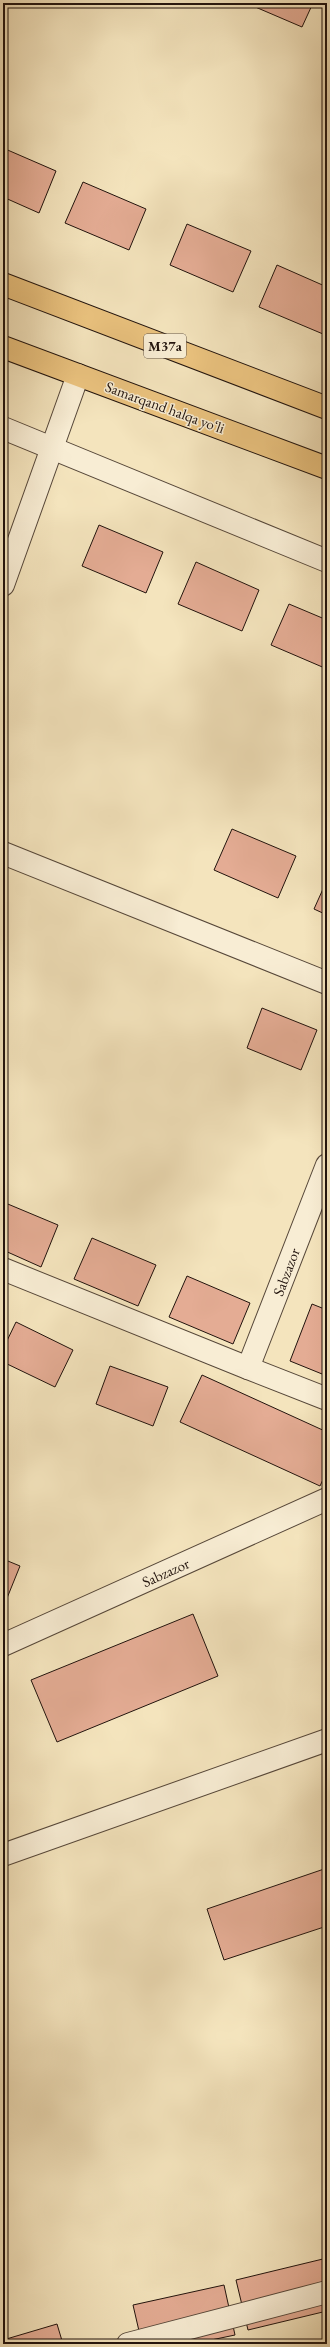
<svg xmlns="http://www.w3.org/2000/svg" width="330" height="2347" font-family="'EB Garamond',serif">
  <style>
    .building { fill: #e4ac94; stroke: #21130d }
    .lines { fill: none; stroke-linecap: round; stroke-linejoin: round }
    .minor-casing { stroke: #564739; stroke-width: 24 }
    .trunk-casing { stroke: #21130d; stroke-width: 24 }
    .minor { stroke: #f8edd4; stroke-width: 22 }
    .trunk { stroke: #eac27e; stroke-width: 22 }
    .labels { text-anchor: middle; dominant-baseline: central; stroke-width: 3; stroke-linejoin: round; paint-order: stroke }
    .shield { fill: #f8edd4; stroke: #625449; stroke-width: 1 }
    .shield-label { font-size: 14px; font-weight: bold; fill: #21130d }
    .street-label { font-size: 15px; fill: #21130d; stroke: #f8edd4 }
  </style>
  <rect width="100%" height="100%" fill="#f4e4bd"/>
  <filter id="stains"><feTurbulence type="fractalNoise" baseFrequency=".005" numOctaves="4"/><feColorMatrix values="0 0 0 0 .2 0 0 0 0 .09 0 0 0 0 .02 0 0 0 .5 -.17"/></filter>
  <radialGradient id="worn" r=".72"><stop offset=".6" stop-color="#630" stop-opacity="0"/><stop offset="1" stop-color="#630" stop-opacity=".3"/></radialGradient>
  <path class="building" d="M 246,3 L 313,3 L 302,27 Z
    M 3,148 L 56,171 L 39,213 L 3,197 Z
    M 83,182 L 146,209 L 129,250 L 65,223 Z
    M 187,224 L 251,251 L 233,292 L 170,265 Z
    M 277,265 L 327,287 L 327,324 L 323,334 L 259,307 Z
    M 99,525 L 163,552 L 146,593 L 82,566 Z
    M 196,562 L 259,590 L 242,631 L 178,604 Z
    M 289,604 L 327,620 L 327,669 L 271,645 Z
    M 232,829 L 296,856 L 278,898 L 214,870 Z
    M 327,880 L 327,915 L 314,909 Z
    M 262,1008 L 317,1030 L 301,1070 L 247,1048 Z
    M 3,1202 L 58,1225 L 41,1267 L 3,1250 Z
    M 92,1238 L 156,1265 L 138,1306 L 74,1279 Z
    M 187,1276 L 250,1303 L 233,1344 L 169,1317 Z
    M 312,1304 L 327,1310 L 327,1376 L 290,1361 Z
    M 16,1322 L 73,1350 L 55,1387 L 3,1362 L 3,1349 Z
    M 110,1366 L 168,1387 L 153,1426 L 96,1404 Z
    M 202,1375 L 327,1432 L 327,1471 L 320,1486 L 180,1422 Z
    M 3,1559 L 20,1566 L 3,1608 Z
    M 193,1614 L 218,1676 L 57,1742 L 31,1680 Z
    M 327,1868 L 327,1926 L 224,1960 L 207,1909 Z
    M 327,2258 L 327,2311 L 248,2330 L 236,2280 Z
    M 224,2285 L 235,2335 L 192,2344 L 142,2344 L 133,2305 Z
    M 57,2324 L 63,2344 L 3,2344 L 3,2340 Z"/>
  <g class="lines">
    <g class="minor-casing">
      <g id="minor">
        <path d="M 3,428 L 327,561"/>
        <path d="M 3,585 L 78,375"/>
        <path d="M 3,853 L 327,983"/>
        <path d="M 327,1165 L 248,1368 L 327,1399"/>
        <path d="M 3,1269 L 248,1368"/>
        <path id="s1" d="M 3,1645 L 327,1499"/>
        <path d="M 3,1855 L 327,1740"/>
        <path d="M 128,2344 L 327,2292"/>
      </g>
    </g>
    <g class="trunk-casing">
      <path id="trunk" d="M 3,284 L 327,408
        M 3,347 L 327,468"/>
    </g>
    <use href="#minor" class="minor"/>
    <use href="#trunk" class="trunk"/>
  </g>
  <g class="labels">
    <rect class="shield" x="144" y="334" width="42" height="24" rx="3"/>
    <g class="shield-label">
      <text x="165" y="346">M37a</text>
    </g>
    <g class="street-label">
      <text transform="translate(165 407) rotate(20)">Samarqand halqa yoʻli</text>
      <text transform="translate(286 1272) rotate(-69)">Sabzazor</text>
      <text stroke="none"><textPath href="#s1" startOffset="178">Sabzazor</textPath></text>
    </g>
  </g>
  <rect width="330" height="2347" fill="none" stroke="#f4e4bd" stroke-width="16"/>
  <rect x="4" y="4" width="322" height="2339" fill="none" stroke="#21130d" stroke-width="2"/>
  <rect x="8" y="8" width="314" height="2331" fill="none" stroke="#21130d"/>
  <rect width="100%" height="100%" filter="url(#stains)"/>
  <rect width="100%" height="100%" fill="url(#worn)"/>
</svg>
